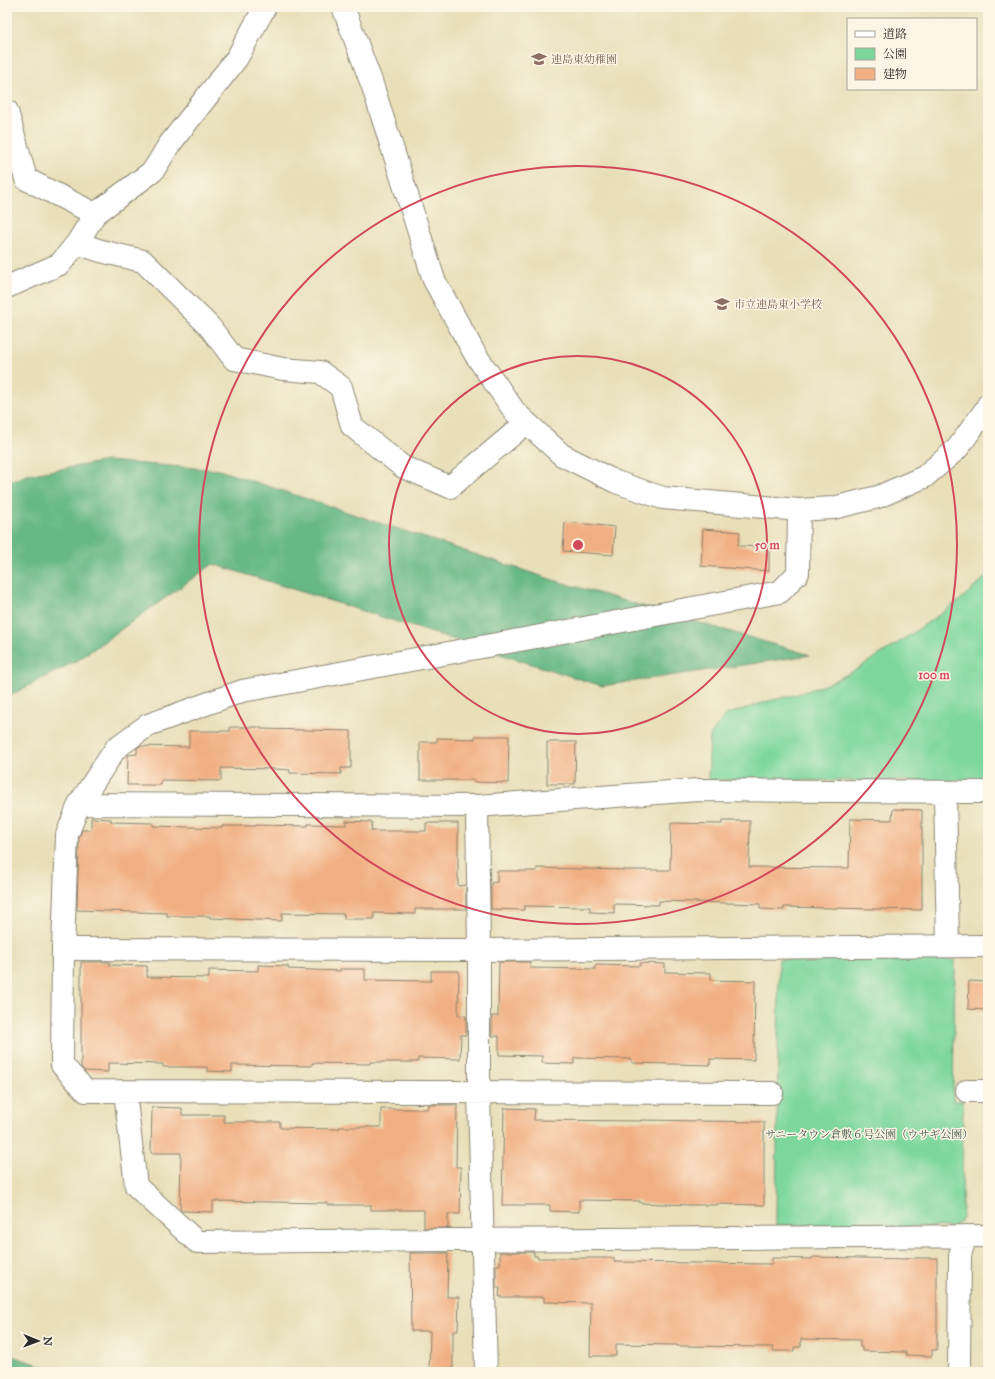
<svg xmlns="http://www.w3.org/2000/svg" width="995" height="1379" font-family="'IM FELL Great Primer','Noto Serif JP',serif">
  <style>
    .green { fill: #7dd79d; stroke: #548164 }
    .forest { fill: #66b884; stroke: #487258 }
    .building { fill: #f1b083 }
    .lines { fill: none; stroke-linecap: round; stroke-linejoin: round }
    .minor-casing { stroke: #8a8572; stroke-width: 24 }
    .tertiary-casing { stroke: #8a8572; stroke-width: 24 }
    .minor { stroke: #fff; stroke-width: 22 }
    .tertiary { stroke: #fff; stroke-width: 22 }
    .ring { fill: none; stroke: #d1495b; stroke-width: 2 }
    .labels { text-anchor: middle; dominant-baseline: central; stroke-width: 3; stroke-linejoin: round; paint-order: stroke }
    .education-label { font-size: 11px; fill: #785e54; stroke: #fcf5e5; text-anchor: start }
    .park-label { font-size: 11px; fill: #405648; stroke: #fcf5e5 }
    .centre { fill: #d1495b; stroke: #fcf5e5; stroke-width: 2 }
    .ring-label { font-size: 12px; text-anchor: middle; font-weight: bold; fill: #d1495b; stroke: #fcf5e5; stroke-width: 3; stroke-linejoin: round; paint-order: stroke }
  </style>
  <rect width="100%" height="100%" fill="#fcf5e5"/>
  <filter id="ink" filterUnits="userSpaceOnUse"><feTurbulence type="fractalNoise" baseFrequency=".025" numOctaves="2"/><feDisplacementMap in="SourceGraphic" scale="8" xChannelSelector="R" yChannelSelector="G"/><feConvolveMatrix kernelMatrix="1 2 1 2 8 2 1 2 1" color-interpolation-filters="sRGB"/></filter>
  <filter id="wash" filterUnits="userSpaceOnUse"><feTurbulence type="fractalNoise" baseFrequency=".012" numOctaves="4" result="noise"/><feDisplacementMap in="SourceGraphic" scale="16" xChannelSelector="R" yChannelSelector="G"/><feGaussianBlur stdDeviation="0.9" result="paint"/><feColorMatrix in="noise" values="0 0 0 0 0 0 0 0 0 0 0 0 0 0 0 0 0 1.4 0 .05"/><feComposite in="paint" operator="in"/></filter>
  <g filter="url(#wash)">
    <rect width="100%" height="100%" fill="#e8dfb9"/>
    <path class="green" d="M 988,575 L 988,781 L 708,780 L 710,736 L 725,715 L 769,701 L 798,694 L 830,683 L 854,671 L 901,641 L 959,601 Z
      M 779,959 L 955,960 L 953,1101 L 963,1101 L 962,1219 L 953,1227 L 776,1225 Z"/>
    <path class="forest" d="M 107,461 L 219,470 L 553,580 L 810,655 L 602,686 L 213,564 L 78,660 L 7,697 L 7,484 L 27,475 Z
      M 7,1353 L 9,1355 L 60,1372 L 7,1372 Z"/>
    <g id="blocks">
      <path class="building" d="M 565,522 L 615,527 L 613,555 L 563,551 Z
        M 703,529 L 740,532 L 738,546 L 769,547 L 769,571 L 701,566 Z
        M 230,727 L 261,727 L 261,729 L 351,731 L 351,768 L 341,768 L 341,774 L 290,773 L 290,770 L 276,769 L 221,768 L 221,781 L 161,780 L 161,785 L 127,785 L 128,755 L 137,754 L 137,748 L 140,746 L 189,747 L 189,731 L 230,731 Z
        M 475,736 L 509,736 L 508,783 L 474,782 L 474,780 L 420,780 L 420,742 L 437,742 L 437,738 L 475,739 Z
        M 547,742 L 576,742 L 575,784 L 547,784 Z
        M 893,809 L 922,810 L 922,910 L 784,907 L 784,910 L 760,909 L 760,904 L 659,901 L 659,905 L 614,904 L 614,913 L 590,912 L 590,907 L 524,906 L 524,910 L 491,909 L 491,883 L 497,882 L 497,871 L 537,871 L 537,868 L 629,870 L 670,870 L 671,823 L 722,824 L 722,821 L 750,821 L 749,867 L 849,868 L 850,819 L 892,820 Z
        M 91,818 L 111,819 L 111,822 L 153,823 L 153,826 L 222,828 L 222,826 L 256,826 L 256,825 L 308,826 L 308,824 L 346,825 L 346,821 L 372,822 L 371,831 L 426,831 L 426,823 L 458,823 L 458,886 L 466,885 L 466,909 L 415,909 L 415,914 L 374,913 L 374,919 L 344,919 L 344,914 L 282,913 L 282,921 L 210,918 L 210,916 L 167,916 L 167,913 L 77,910 L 79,838 L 82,830 L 91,830 Z
        M 81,962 L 110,962 L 110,965 L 147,966 L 147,977 L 209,978 L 209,970 L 258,971 L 258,965 L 288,966 L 288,969 L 340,971 L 340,969 L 365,969 L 365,980 L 431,981 L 431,971 L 459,971 L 458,1015 L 466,1016 L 466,1035 L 461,1035 L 460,1059 L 418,1058 L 418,1062 L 370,1062 L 370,1064 L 312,1063 L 312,1066 L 232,1065 L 232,1072 L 207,1071 L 207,1067 L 163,1067 L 163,1064 L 108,1063 L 108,1072 L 85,1071 L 81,1067 Z
        M 499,962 L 530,962 L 530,968 L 595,969 L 595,965 L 640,966 L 640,963 L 665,964 L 665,972 L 711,973 L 711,980 L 755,981 L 754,1060 L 710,1059 L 710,1065 L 632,1063 L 632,1059 L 574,1058 L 574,1064 L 542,1063 L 542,1056 L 499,1055 L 499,1036 L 492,1036 L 492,1016 L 498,1016 Z
        M 969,981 L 988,982 L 988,1010 L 968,1009 Z
        M 428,1105 L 457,1105 L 456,1167 L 461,1167 L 460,1214 L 448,1214 L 448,1228 L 424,1228 L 424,1210 L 371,1210 L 371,1205 L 328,1205 L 328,1203 L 213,1201 L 213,1212 L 182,1211 L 180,1209 L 181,1153 L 151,1153 L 152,1107 L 182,1108 L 182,1115 L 224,1115 L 224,1122 L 280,1122 L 280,1128 L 339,1129 L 339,1127 L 381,1127 L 381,1109 L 427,1109 Z
        M 504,1108 L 535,1109 L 534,1120 L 641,1121 L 641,1120 L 764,1122 L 764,1205 L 717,1204 L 717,1205 L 689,1205 L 640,1203 L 640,1201 L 579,1200 L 579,1212 L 550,1211 L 550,1205 L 502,1205 Z
        M 500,1252 L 534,1252 L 534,1256 L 537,1256 L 537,1258 L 614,1258 L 614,1262 L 772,1264 L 772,1258 L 812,1259 L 813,1257 L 907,1259 L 907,1258 L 937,1258 L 937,1350 L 932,1350 L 932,1356 L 906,1355 L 906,1352 L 862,1351 L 862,1347 L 860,1347 L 860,1340 L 801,1339 L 801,1347 L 794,1347 L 794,1351 L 773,1351 L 773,1347 L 677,1346 L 677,1345 L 616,1344 L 616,1356 L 590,1356 L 591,1303 L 544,1302 L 544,1297 L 499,1297 L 500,1288 L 496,1288 L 496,1265 L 500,1265 Z
        M 410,1253 L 448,1253 L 447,1297 L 459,1297 L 458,1331 L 453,1331 L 453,1372 L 429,1372 L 430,1331 L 411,1331 Z"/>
    </g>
  </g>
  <g filter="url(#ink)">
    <use href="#blocks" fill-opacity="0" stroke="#8a8572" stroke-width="1"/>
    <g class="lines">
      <g class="minor-casing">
        <path id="minor" d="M 7,111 L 26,179 L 95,214 L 77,243 L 60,264 L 7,287
          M 95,214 L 153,171 L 169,145 L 237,58 L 265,7
          M 77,243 L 101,251 L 143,261 L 209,326 L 234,359 L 283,369 L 320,372 L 341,387 L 352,426 L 403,467 L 450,487 L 526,423
          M 945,793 L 948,946
          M 79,804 L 477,806 L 698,790 L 988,792
          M 477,806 L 479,950 L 479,1093 L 486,1372
          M 967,1091 L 988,1091
          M 125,1092 L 136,1186 L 197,1242 L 988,1236
          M 772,1093 L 86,1091 L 62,1065 L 63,949 L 67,835 L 79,804 L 116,748 L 148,725 L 242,691 L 780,592 L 798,573 L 799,510
          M 959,1372 L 960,1255 L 966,1236"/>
      </g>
      <g class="tertiary-casing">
        <path id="tertiary" d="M 343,7 L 372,84 L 434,280 L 475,354 L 515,412 L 562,455 L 616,482 L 663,498 L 799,510 L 833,508 L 878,497 L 924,477 L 957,449 L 986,409 L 988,405
          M 63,949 L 479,950 L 988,946"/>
      </g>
      <use href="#minor" class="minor"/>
      <use href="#tertiary" class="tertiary"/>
    </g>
  </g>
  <g class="ring">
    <circle cx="578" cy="545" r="189"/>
    <circle cx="578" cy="545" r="379"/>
  </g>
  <defs>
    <g id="school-bare" transform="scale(1.2)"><path d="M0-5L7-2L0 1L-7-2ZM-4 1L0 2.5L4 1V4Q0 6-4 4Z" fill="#8d6e63" stroke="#fcf5e5" stroke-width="2.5" paint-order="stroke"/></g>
  </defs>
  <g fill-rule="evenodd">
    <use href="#school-bare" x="539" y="59"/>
    <use href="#school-bare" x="722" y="304"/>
  </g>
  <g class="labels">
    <g class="education-label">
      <text x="551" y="59">連島東幼稚園</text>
      <text x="734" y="304">市立連島東小学校</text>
    </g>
    <g class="park-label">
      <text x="869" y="1134">サニータウン倉敷６号公園（ウサギ公園）</text>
    </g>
  </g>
  <circle cx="578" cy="545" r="6" class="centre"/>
  <g class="ring-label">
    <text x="767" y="549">50 m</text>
    <text x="934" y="679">100 m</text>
  </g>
  <rect width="995" height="1379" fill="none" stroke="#fcf5e5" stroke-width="24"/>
  <rect x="847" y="18" width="130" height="72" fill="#fcf5e5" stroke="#a8a49b"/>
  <rect x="855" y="31" width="20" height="6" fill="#ffffff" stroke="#a8a49b"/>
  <text x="883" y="38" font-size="12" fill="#2b2b2b">道路</text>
  <rect x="855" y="48" width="20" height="12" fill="#7dd79d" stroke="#a8a49b"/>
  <text x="883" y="58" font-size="12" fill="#2b2b2b">公園</text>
  <rect x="855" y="68" width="20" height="12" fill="#f1b083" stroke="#a8a49b"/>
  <text x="883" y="78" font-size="12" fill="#2b2b2b">建物</text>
  <g transform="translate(38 1341) rotate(91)" stroke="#fcf5e5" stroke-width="3" paint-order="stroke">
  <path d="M0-3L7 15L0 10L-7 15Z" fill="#2b2b2b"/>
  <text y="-6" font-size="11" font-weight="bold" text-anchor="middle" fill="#2b2b2b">N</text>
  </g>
</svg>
